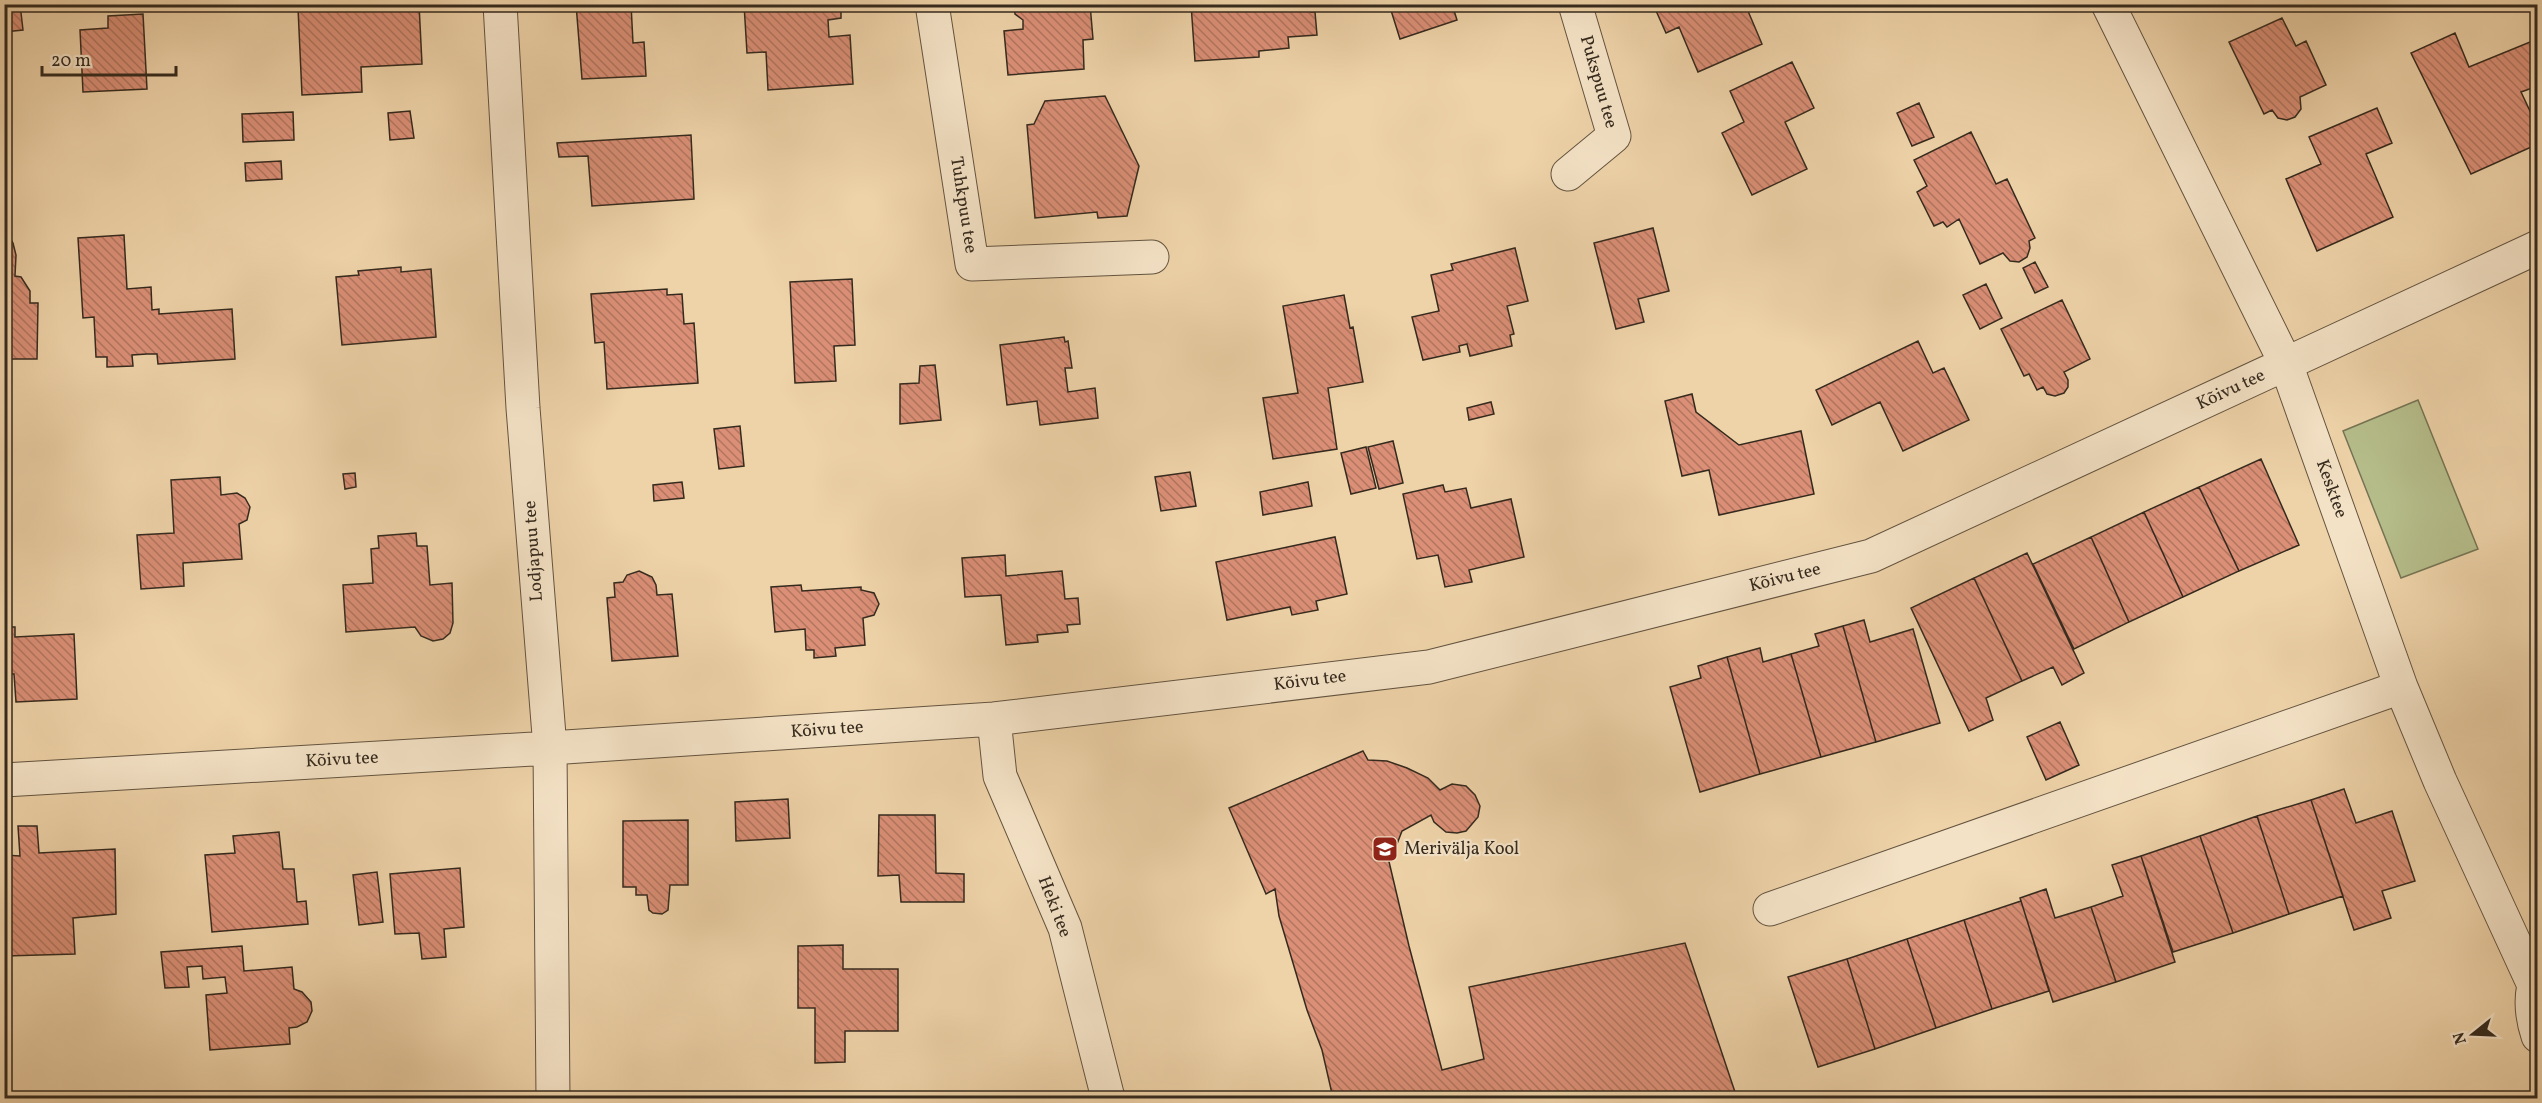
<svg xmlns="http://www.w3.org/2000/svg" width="2542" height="1103" font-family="Vollkorn,serif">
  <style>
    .pitch { fill: #b5bd8a; stroke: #757454; stroke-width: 1.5 }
    .building { fill: url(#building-back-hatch); stroke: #352a1e; stroke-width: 1.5 }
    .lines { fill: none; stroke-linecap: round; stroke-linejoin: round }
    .street-casing { stroke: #635440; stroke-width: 35 }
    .street { stroke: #f4e2c6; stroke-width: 33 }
    .labels { text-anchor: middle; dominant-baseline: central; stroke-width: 4.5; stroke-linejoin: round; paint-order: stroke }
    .street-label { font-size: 18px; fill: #352a1e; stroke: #f4e2c6 }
    .poi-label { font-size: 18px; fill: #352a1e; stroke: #f4e2c6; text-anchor: start }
  </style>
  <defs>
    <pattern id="building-back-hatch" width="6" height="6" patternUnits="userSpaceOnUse" patternTransform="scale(1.5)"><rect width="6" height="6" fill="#da8f76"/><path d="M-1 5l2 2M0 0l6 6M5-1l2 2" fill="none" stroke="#b27560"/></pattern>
  </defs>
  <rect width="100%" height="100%" fill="#eed2a8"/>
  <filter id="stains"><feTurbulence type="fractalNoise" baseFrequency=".00333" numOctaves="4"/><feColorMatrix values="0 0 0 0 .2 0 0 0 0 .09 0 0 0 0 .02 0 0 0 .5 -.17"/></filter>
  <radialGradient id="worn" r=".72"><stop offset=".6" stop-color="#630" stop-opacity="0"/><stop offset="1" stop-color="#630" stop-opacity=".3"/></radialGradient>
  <path class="pitch" d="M 2418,400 L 2478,549 L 2401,578 L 2343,431 Z"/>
  <path class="building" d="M 4,4 L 20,4 L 23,30 L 4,32 Z
    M 348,4 L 419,4 L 422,64 L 361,67 L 362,92 L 302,95 L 298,8 Z
    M 576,4 L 631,4 L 633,43 L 644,42 L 646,76 L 582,79 Z
    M 744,4 L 841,4 L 841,18 L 828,20 L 829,37 L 850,35 L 853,84 L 768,90 L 766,52 L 747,53 Z
    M 1014,4 L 1090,4 L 1093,39 L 1083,40 L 1084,69 L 1008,75 L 1004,31 L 1023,29 L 1023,20 L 1015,14 Z
    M 1191,4 L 1311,4 L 1311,12 L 1315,12 L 1317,35 L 1288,37 L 1289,48 L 1259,51 L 1259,57 L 1195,61 Z
    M 1389,4 L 1452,4 L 1457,20 L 1400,39 Z
    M 1653,4 L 1696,4 L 1699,11 L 1713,4 L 1745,4 L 1762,44 L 1698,72 L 1679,27 L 1666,33 Z
    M 143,14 L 147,89 L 83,92 L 80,30 L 108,28 L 108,16 Z
    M 2282,18 L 2296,46 L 2306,41 L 2326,85 L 2300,97 L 2301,109 L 2295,117 L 2287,120 L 2278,118 L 2272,110 L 2264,114 L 2229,42 Z
    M 2455,33 L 2469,67 L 2535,40 L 2538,47 L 2538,86 L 2521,92 L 2538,128 L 2538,144 L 2471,174 L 2411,53 Z
    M 1792,62 L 1814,108 L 1785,122 L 1807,169 L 1752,195 L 1722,133 L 1744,122 L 1730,91 Z
    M 1105,96 L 1139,166 L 1127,216 L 1098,218 L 1097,212 L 1035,218 L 1027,125 L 1034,124 L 1045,101 Z
    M 1919,103 L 1934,137 L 1912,146 L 1897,113 Z
    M 2377,108 L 2392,143 L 2366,154 L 2393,217 L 2317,251 L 2286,179 L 2321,164 L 2309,137 Z
    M 410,111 L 414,138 L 390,140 L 388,113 Z
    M 293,112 L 294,140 L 243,142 L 242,114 Z
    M 1971,132 L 1996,184 L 2007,179 L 2035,238 L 2029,241 L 2030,248 L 2027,257 L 2019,262 L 2010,261 L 2003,253 L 1980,264 L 1959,219 L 1947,227 L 1943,222 L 1934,226 L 1917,192 L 1927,186 L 1914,160 Z
    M 691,135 L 694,199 L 592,206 L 588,156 L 559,157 L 557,143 Z
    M 281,161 L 282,179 L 246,181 L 245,163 Z
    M 1653,228 L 1669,291 L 1638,299 L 1644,322 L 1616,329 L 1594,243 Z
    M 4,229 L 13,243 L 16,255 L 15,276 L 21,277 L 30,291 L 30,303 L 38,303 L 37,359 L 4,359 Z
    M 124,235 L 127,289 L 151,287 L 152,310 L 159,309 L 159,314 L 232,309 L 235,359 L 158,364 L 157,354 L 147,354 L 132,355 L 133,366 L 107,367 L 107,357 L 96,357 L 94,317 L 83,318 L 78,238 Z
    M 1515,248 L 1528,301 L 1507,306 L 1514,334 L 1510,335 L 1512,346 L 1470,356 L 1467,344 L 1459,346 L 1460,352 L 1423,360 L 1412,317 L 1439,311 L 1431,275 L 1453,270 L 1451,264 Z
    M 2035,262 L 2048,287 L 2035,293 L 2023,268 Z
    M 401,267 L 401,272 L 431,269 L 436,337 L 342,345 L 336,277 L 359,275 L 358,271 Z
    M 852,279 L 855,345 L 834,346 L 836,381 L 795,383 L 790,282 Z
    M 1986,284 L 2002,318 L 1980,329 L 1963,295 Z
    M 667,289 L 667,295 L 682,294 L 684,324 L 694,323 L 698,383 L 607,389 L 604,342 L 595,343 L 591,294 Z
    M 1344,295 L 1350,328 L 1353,327 L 1363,382 L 1328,388 L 1337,449 L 1273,459 L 1263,398 L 1298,393 L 1283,306 Z
    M 2062,300 L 2090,359 L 2064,372 L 2068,380 L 2068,387 L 2064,393 L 2055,396 L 2047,394 L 2043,387 L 2037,390 L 2029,374 L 2024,376 L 2001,329 Z
    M 1064,337 L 1065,342 L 1068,341 L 1072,368 L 1065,368 L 1068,392 L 1095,388 L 1098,418 L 1040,425 L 1037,401 L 1007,405 L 1000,345 Z
    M 1918,341 L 1933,373 L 1944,368 L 1969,420 L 1903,451 L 1880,402 L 1832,425 L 1816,390 Z
    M 935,365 L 941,420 L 900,424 L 900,384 L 919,383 L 920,366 Z
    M 1692,394 L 1696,412 L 1739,445 L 1801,431 L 1814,494 L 1719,515 L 1709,470 L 1682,476 L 1665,401 Z
    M 1491,402 L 1494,414 L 1469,420 L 1467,408 Z
    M 740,426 L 744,466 L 719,469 L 714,429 Z
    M 1393,441 L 1403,483 L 1379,489 L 1368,447 Z
    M 1366,447 L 1376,488 L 1351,494 L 1341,453 Z
    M 2261,459 L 2299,545 L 2239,571 L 2199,487 Z
    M 1190,472 L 1196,506 L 1161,511 L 1155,477 Z
    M 355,473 L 356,487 L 345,489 L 343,474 Z
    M 220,477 L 221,495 L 237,493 L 245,498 L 250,507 L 247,520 L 239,524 L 242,559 L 183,563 L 184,586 L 141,589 L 137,535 L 174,533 L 171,480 Z
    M 682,482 L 684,498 L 654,501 L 653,485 Z
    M 1308,482 L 1312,506 L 1263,515 L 1260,492 Z
    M 1443,485 L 1445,492 L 1466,488 L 1471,508 L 1511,499 L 1524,557 L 1469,570 L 1472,582 L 1445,587 L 1438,555 L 1417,559 L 1403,494 Z
    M 2199,487 L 2239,571 L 2183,597 L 2144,512 Z
    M 2144,512 L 2183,597 L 2129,622 L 2091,537 Z
    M 416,533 L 417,546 L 427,546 L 430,585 L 452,583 L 453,623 L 450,633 L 443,639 L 433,641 L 421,636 L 415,627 L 346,632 L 343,585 L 373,583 L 371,549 L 379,548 L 378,536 Z
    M 1335,537 L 1347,594 L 1316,601 L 1318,610 L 1292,615 L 1290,607 L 1227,620 L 1216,562 Z
    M 2091,537 L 2129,622 L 2074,649 L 2033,564 Z
    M 2027,553 L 2084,673 L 2062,685 L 2053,667 L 2022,681 L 1974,578 Z
    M 1005,555 L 1006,576 L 1062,571 L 1065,599 L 1078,598 L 1080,624 L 1067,625 L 1068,632 L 1037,635 L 1038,642 L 1006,645 L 1001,595 L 965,597 L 962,558 Z
    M 639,571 L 652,577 L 656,585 L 657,595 L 672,594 L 678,656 L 612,661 L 607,598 L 615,597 L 614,583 L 623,582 L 627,575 Z
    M 1974,578 L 2022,681 L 1986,698 L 1993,720 L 1969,731 L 1911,608 Z
    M 801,585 L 802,591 L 861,587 L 861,590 L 874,593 L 879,604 L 874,615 L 863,618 L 865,645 L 835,648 L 836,656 L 814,658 L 814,650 L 806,650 L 805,629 L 775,632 L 771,587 Z
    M 1864,620 L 1870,642 L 1913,629 L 1940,723 L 1876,742 L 1843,626 Z
    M 1843,626 L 1876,742 L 1821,757 L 1791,654 L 1819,646 L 1815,634 Z
    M 4,627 L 15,627 L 15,637 L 74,634 L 77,699 L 16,702 L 14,674 L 4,674 Z
    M 1760,648 L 1763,662 L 1791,654 L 1821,757 L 1760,774 L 1727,657 Z
    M 1727,657 L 1760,774 L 1700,792 L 1670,687 L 1701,678 L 1698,666 Z
    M 2060,722 L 2079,765 L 2046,780 L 2027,737 Z
    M 1363,751 L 1368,760 L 1387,761 L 1407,768 L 1428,778 L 1440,790 L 1452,784 L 1466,786 L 1475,795 L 1480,806 L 1478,817 L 1466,831 L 1457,833 L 1446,832 L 1434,822 L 1431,815 L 1402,831 L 1397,844 L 1386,849 L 1409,946 L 1442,1070 L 1484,1059 L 1469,987 L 1685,943 L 1737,1098 L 1333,1098 L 1322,1050 L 1307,1010 L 1279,916 L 1275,889 L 1266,894 L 1229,808 Z
    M 2344,789 L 2356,823 L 2392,811 L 2415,881 L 2382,891 L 2391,918 L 2354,930 L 2311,800 Z
    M 788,799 L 790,838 L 736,841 L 735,802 Z
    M 2311,800 L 2343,896 L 2289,914 L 2257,816 Z
    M 879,815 L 935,815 L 936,873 L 964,874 L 964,902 L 901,902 L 899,875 L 878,876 Z
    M 2257,816 L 2289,914 L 2233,933 L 2200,836 Z
    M 688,820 L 688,885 L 670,885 L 668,910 L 662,914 L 653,913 L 649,910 L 647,895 L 636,895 L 636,887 L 623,887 L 623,821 Z
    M 18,826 L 37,826 L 39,853 L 115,849 L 116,914 L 73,918 L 75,954 L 5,956 L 4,855 L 20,856 Z
    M 279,832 L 283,869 L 294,869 L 297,902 L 306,901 L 308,924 L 212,932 L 205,855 L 235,853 L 233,836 Z
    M 2200,836 L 2233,933 L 2173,952 L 2141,856 Z
    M 2141,856 L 2175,962 L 2116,982 L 2091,907 L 2123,896 L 2112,865 Z
    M 460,868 L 464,927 L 444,929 L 446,957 L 422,959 L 419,933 L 395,934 L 390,874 Z
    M 377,872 L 383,922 L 359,925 L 353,875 Z
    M 2046,889 L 2055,918 L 2091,907 L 2116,982 L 2053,1002 L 2020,898 Z
    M 2021,901 L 2049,991 L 1992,1009 L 1964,920 Z
    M 1964,920 L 1992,1009 L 1936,1028 L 1907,939 Z
    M 1907,939 L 1936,1028 L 1875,1049 L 1847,959 Z
    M 843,945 L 843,969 L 898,969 L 898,1031 L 845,1031 L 845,1062 L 815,1063 L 815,1008 L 798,1008 L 798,946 Z
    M 242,946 L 244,971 L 292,967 L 294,989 L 302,992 L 311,1002 L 312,1011 L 307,1022 L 297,1027 L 289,1028 L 290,1044 L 210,1050 L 206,995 L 227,993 L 225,977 L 203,979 L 202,966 L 187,967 L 189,987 L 165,988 L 161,952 Z
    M 1847,959 L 1875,1049 L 1818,1067 L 1788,977 Z
    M 633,1093 L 695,1093 L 695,1098 L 633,1098 Z"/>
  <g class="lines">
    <g class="street-casing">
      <path id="street" d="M 500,4 L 523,408 L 550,748 L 553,1098
        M 932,4 L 972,264 L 1152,257
        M 2108,4 L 2286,364 L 2401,687 L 2440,781 L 2533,983
        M 1568,174 L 1614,136 L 1575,4
        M 994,719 L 1000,776 L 1065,928 L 1108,1098
        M 4,780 L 550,748 L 994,719 L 1429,667 L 1871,556 L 2538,247
        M 1770,909 L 2401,687
        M 2538,973 C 2529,994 2531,1015 2538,1036"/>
    </g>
    <use href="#street" class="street"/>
  </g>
  <defs>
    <g id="school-square" transform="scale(1.35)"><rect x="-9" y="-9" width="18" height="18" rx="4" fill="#8f2418" stroke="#f4e2c6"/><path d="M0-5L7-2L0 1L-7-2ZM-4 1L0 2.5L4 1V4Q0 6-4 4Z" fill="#fff"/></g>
  </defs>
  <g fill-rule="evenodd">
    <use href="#school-square" x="1385" y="849"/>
  </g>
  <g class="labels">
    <g class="street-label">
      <text transform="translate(1598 82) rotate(74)">Pukspuu tee</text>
      <text transform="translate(963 205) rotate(81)">Tuhkpuu tee</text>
      <text transform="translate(2231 390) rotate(-25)">Kõivu tee</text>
      <text transform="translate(2331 489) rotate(70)">Kesktee</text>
      <text transform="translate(534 551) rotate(-94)">Lodjapuu tee</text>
      <text transform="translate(1785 578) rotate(-14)">Kõivu tee</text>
      <text transform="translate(1310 681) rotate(-7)">Kõivu tee</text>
      <text transform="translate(827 730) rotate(-4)">Kõivu tee</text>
      <text transform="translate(342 760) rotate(-3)">Kõivu tee</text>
      <text transform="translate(1054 907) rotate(69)">Heki tee</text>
    </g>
    <g class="poi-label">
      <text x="1404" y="849">Merivälja Kool</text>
    </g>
  </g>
  <rect width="2542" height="1103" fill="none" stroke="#eed2a8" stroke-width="24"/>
  <rect x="6" y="6" width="2530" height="1091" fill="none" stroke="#352a1e" stroke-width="3"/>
  <rect x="12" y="12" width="2518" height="1079" fill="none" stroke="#352a1e" stroke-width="1.5"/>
  <g transform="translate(2473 1034) rotate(252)" stroke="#f4e2c6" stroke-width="4.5" paint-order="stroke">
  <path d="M0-4.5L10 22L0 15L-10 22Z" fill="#352a1e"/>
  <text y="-9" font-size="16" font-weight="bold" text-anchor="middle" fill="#352a1e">N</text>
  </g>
  <path d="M42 66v9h134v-9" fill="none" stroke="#352a1e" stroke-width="3"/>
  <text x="51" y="66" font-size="18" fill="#352a1e" stroke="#f4e2c6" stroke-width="4.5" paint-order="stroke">20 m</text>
  <rect width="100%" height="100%" filter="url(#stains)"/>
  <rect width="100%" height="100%" fill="url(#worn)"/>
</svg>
